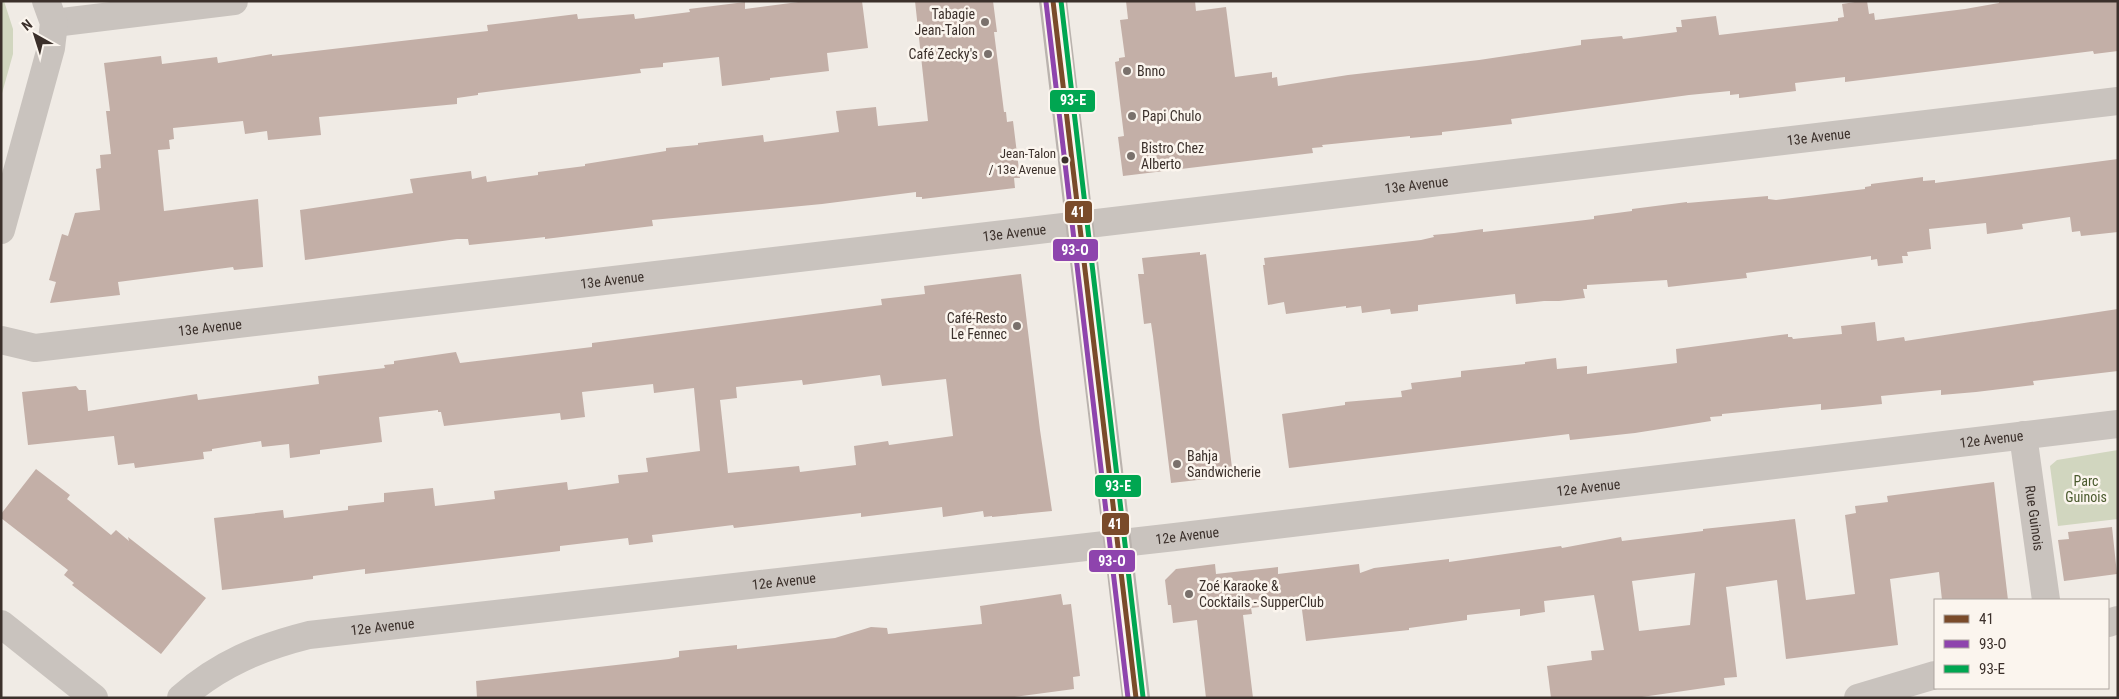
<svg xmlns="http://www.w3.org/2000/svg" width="2119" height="699" font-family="'Roboto Condensed',sans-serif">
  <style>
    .green { fill: #d1d6bf }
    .building { fill: #c3afa7; fill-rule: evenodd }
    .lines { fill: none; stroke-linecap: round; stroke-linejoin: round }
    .street { stroke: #c9c3be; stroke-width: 28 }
    .secondary { stroke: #bab3ae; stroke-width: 28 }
    .bus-1-casing { stroke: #fbf5ee; stroke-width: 9 }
    .bus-2-casing { stroke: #fbf5ee; stroke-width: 9 }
    .bus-3-casing { stroke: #fbf5ee; stroke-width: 9 }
    .bus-1 { stroke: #7a4b2a; stroke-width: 5 }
    .bus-2 { stroke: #8e44ad; stroke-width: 5 }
    .bus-3 { stroke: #00a651; stroke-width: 5 }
    .poi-dot { fill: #7a716c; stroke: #fbf5ee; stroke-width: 2 }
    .bus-dot { fill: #3b302b; stroke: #fbf5ee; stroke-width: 2 }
    .labels { text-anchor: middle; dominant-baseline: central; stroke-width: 5; stroke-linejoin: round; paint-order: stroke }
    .bus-label { font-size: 13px; fill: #3b302b; stroke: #fbf5ee; text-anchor: end }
    .poi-label { font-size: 14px; fill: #3b302b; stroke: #fbf5ee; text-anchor: start }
    .street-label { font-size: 14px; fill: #3b302b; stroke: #fbf5ee }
    .park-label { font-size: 14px; fill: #4a5a2e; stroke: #fbf5ee }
    .line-badge { stroke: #fbf5ee; stroke-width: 2 }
    .badge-label { font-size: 14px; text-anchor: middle; font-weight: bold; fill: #fff }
  </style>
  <rect width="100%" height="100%" fill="#f0ebe5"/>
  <path class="green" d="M 1,1 L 4,1 L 13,29 L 13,54 L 1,97 Z
    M 2118,450 L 2118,519 L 2058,526 L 2050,466 L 2057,460 Z"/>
  <path class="building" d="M 806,1 L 862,1 L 868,48 L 827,53 L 829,71 L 770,78 L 770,80 L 722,86 L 719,57 L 663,63 L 663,67 L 640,69 L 641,73 L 478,93 L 478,95 L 457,98 L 457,104 L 319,117 L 321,135 L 268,140 L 267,131 L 245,134 L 243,121 L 173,128 L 174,139 L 169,140 L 170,149 L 158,150 L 164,211 L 258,199 L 263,267 L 234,270 L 233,267 L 118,282 L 120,295 L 50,303 L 56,282 L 49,280 L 62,234 L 68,236 L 75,213 L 100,210 L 96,169 L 101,168 L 100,155 L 111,154 L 106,111 L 110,111 L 104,63 L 161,56 L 162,64 L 217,57 L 218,63 L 272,54 L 272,56 L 488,31 L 487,25 L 577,14 L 578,19 L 634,14 L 635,19 L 690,12 L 689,9 L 745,2 L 745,9 Z
    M 915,1 L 993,1 L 997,32 L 994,32 L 1004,112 L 1006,112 L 1007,122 L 1013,121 L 1020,178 L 1014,178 L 1015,188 L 922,199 L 922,197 L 916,197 L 916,192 L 822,204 L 652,220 L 653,226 L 545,239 L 545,237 L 469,245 L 468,239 L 457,239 L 305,260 L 300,210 L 413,193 L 410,179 L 471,171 L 472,179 L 486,176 L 487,182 L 538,175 L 538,172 L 585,166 L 585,164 L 666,151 L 666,148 L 698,145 L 698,143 L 763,135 L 764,142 L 839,132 L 836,111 L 876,107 L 878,126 L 928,121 Z
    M 1126,1 L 1195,1 L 1196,11 L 1226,7 L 1235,77 L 1272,72 L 1272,78 L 1277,77 L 1278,86 L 1348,75 L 1479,60 L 1581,45 L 1581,40 L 1622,36 L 1623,39 L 1677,32 L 1676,27 L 1682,27 L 1681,20 L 1716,16 L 1719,35 L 1838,21 L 1838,18 L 1844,17 L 1842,4 L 1861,1 L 1867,1 L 1869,14 L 1874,13 L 1875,20 L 1965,9 L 1999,3 L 1999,1 L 2118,1 L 2118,51 L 2094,54 L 2093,51 L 1845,82 L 1845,77 L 1795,83 L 1796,91 L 1739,98 L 1739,94 L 1730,95 L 1730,91 L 1689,95 L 1511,119 L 1512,124 L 1442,132 L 1442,135 L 1410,138 L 1410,136 L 1322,145 L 1323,147 L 1312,148 L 1313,153 L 1123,176 L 1118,137 L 1124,136 L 1115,62 L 1119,61 L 1119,58 L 1125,57 L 1120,20 L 1128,19 Z
    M 2118,159 L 2118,232 L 2081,236 L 2080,231 L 2072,232 L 2070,217 L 2022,224 L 2023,229 L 1987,234 L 1986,223 L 1929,229 L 1931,249 L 1907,252 L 1908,256 L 1902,256 L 1903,263 L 1878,266 L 1877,259 L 1871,260 L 1871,256 L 1746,273 L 1747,278 L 1668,287 L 1667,280 L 1587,285 L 1587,289 L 1583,289 L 1585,298 L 1559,301 L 1544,301 L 1516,304 L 1515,294 L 1418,305 L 1418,311 L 1391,314 L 1390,309 L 1362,313 L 1361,306 L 1346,308 L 1346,306 L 1286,314 L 1284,302 L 1268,305 L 1263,265 L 1265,265 L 1264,258 L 1421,240 L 1434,237 L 1433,235 L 1454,233 L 1483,229 L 1483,232 L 1594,219 L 1594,216 L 1632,211 L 1632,209 L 1687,202 L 1687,203 L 1768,196 L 1768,199 L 1776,200 L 1865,189 L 1865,187 L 1871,186 L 1871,184 L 1923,177 L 1923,181 L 1935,180 L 1935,183 Z
    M 1200,252 L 1200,255 L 1206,254 L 1233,476 L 1171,483 L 1153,336 L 1151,323 L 1144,324 L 1138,274 L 1144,274 L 1142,258 Z
    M 1021,274 L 1040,430 L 1052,511 L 992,517 L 992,516 L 984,517 L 983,511 L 943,517 L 942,507 L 861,517 L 861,513 L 734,528 L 733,525 L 652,535 L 653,542 L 629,545 L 628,538 L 560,546 L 560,551 L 365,574 L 365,569 L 313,576 L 313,579 L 222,590 L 214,518 L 283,510 L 284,518 L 348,510 L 348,506 L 384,502 L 384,493 L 433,488 L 435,506 L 495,499 L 494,491 L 567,482 L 568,490 L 619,483 L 618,475 L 648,472 L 646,458 L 700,451 L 694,388 L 654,393 L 653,384 L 582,392 L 585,417 L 561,420 L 560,413 L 444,426 L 441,412 L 438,412 L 438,410 L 379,417 L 382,442 L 320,450 L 320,454 L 290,458 L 289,444 L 262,447 L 261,441 L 212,449 L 212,451 L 203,452 L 204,459 L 135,468 L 134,463 L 118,465 L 114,436 L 28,445 L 22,392 L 76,386 L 79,390 L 86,390 L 88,411 L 197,394 L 198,400 L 319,384 L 318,376 L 385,368 L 384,365 L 394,364 L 394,361 L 456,352 L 460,363 L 592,347 L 592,343 L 882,305 L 881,299 L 925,294 L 924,286 ZM 880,375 L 882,386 L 946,379 L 953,436 L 889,445 L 888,441 L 854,446 L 856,465 L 800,472 L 799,466 L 728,473 L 720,400 L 737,398 L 736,387 L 802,380 L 803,385 Z
    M 2118,309 L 2118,371 L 2033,381 L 2034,385 L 1976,392 L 1941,395 L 1941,390 L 1881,396 L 1882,404 L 1853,407 L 1821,410 L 1821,404 L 1722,414 L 1722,416 L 1710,417 L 1711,421 L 1635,433 L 1570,440 L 1569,434 L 1289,468 L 1282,414 L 1345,405 L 1345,402 L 1402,397 L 1401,391 L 1412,389 L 1411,383 L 1461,377 L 1461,371 L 1525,364 L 1525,362 L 1556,358 L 1557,369 L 1587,366 L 1587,374 L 1677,363 L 1676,349 L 1788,334 L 1788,337 L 1792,337 L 1793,339 L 1842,334 L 1841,326 L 1875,322 L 1877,341 L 1904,337 L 1905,341 Z
    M 36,469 L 70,495 L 67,499 L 111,535 L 116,530 L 129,541 L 128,537 L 206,598 L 161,654 L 72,585 L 74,583 L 64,575 L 68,570 L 1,518 L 1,514 Z
    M 1994,482 L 2008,600 L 1942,600 L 1939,572 L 1890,579 L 1898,645 L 1786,659 L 1777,580 L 1726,587 L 1737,677 L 1724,678 L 1725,685 L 1635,698 L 1551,698 L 1547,666 L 1592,660 L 1591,651 L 1604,650 L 1594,595 L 1544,601 L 1545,612 L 1520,616 L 1520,609 L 1467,615 L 1467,620 L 1409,628 L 1409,630 L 1306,641 L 1301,602 L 1251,608 L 1252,614 L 1243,615 L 1253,698 L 1206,698 L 1197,620 L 1173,623 L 1171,605 L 1168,605 L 1165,580 L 1176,569 L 1215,564 L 1216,574 L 1278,567 L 1278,574 L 1359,564 L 1360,573 L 1374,568 L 1449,559 L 1449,562 L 1561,546 L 1562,548 L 1621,537 L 1622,541 L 1703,531 L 1703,529 L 1795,519 L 1806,600 L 1855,594 L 1845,515 L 1856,513 L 1855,506 L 1888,502 L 1887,496 ZM 1695,573 L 1690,625 L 1639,631 L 1632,581 Z
    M 2112,527 L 2117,574 L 2064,581 L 2058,540 L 2069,539 L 2068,532 Z
    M 1061,594 L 1063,605 L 1071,604 L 1080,676 L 1073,677 L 1074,689 L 1007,698 L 477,698 L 476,681 L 669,659 L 679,657 L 679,651 L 737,645 L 737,649 L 835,638 L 871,627 L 887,628 L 888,634 L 982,624 L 980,606 Z"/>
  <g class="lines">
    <g class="street">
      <path d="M 54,23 L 234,1"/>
      <path d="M 1,230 L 51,48 L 54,23 L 46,1"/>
      <path id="s1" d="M 1,340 L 35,348 L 1080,225 L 2118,101"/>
      <path id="s2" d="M 2023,435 L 2046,600"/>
      <path d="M 2108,623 L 2118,620"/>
      <path d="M 1,624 L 94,698"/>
      <path id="s3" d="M 181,698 C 219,664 261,647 309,635 L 1175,537 L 2118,424"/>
      <path d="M 1858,698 L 1935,675"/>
    </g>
    <path class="secondary" d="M 1053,1 L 1136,698"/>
    <g class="bus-1-casing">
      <path id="bus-1" d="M 1053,1 L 1136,698"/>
    </g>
    <g class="bus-2-casing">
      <path id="bus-2" d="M 1046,2 L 1128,698"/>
    </g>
    <g class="bus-3-casing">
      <path id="bus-3" d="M 1061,1 L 1143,697"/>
    </g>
    <use href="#bus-1" class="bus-1"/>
    <use href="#bus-2" class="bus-2"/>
    <use href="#bus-3" class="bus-3"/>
  </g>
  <g class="poi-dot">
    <circle cx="985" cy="22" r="5"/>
    <circle cx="988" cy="54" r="5"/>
    <circle cx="1127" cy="71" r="5"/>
    <circle cx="1132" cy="116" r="5"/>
    <circle cx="1131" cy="156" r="5"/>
    <circle cx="1017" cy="326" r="5"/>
    <circle cx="1177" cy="464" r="5"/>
    <circle cx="1189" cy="594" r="5"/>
  </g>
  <circle class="bus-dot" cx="1065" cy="160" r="4.5"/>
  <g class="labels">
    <g class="bus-label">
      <text x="1056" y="153">Jean-Talon<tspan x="1056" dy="16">/ 13e Avenue</tspan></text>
    </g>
    <g class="poi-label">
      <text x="975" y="14" text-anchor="end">Tabagie<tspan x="975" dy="16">Jean-Talon</tspan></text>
      <text x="978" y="54" text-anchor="end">Café Zecky's</text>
      <text x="1137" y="71">Bnno</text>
      <text x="1142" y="116">Papi Chulo</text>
      <text x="1141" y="148">Bistro Chez<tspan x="1141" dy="16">Alberto</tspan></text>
      <text x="1007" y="318" text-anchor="end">Café-Resto<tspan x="1007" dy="16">Le Fennec</tspan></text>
      <text x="1187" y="456">Bahja<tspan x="1187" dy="16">Sandwicherie</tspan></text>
      <text x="1199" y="586">Zoé Karaoke &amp;<tspan x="1199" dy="16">Cocktails - SupperClub</tspan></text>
    </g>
    <g class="street-label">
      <text stroke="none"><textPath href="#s1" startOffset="1831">13e Avenue</textPath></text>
      <text stroke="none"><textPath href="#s1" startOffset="1426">13e Avenue</textPath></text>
      <text stroke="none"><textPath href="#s1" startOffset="1021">13e Avenue</textPath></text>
      <text stroke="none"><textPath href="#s1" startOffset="616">13e Avenue</textPath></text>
      <text stroke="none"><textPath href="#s1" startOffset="211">13e Avenue</textPath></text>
      <text stroke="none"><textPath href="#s3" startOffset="1838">12e Avenue</textPath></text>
      <text stroke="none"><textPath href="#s3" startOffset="1432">12e Avenue</textPath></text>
      <text stroke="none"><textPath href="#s2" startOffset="84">Rue Guinois</textPath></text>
      <text stroke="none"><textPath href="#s3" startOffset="1028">12e Avenue</textPath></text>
      <text stroke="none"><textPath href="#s3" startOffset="622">12e Avenue</textPath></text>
      <text stroke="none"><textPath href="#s3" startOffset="218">12e Avenue</textPath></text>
    </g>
    <g class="park-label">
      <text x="2086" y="481">Parc<tspan x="2086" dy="16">Guinois</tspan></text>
    </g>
  </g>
  <g class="line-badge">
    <rect x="1049" y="89" width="47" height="24" rx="5" fill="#00a651"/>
    <rect x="1064" y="200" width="29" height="24" rx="5" fill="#7a4b2a"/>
    <rect x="1052" y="238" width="47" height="24" rx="5" fill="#8e44ad"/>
    <rect x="1094" y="474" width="48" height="24" rx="5" fill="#00a651"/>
    <rect x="1101" y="512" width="29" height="24" rx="5" fill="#7a4b2a"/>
    <rect x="1088" y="549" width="48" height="24" rx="5" fill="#8e44ad"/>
  </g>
  <g class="badge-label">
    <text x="1073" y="105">93-E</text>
    <text x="1078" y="217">41</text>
    <text x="1075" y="255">93-O</text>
    <text x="1118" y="491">93-E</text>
    <text x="1115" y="529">41</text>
    <text x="1112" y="566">93-O</text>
  </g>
  <rect width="2119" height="699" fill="none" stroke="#3b302b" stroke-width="5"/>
  <rect x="1934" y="599" width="175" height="90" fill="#fbf5ee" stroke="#aea6a0"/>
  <rect x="1944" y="615" width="25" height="8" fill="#7a4b2a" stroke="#aea6a0"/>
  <text x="1979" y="624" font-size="15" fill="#3b302b">41</text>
  <rect x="1944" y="640" width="25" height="8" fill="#8e44ad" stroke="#aea6a0"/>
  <text x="1979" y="649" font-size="15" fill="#3b302b">93-O</text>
  <rect x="1944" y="665" width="25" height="8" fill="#00a651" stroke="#aea6a0"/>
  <text x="1979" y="674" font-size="15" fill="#3b302b">93-E</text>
  <g transform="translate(35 35) rotate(321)" stroke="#fbf5ee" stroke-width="4" paint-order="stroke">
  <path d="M0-4L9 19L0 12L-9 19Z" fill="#3b302b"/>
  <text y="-8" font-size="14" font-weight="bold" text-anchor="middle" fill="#3b302b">N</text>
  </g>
</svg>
